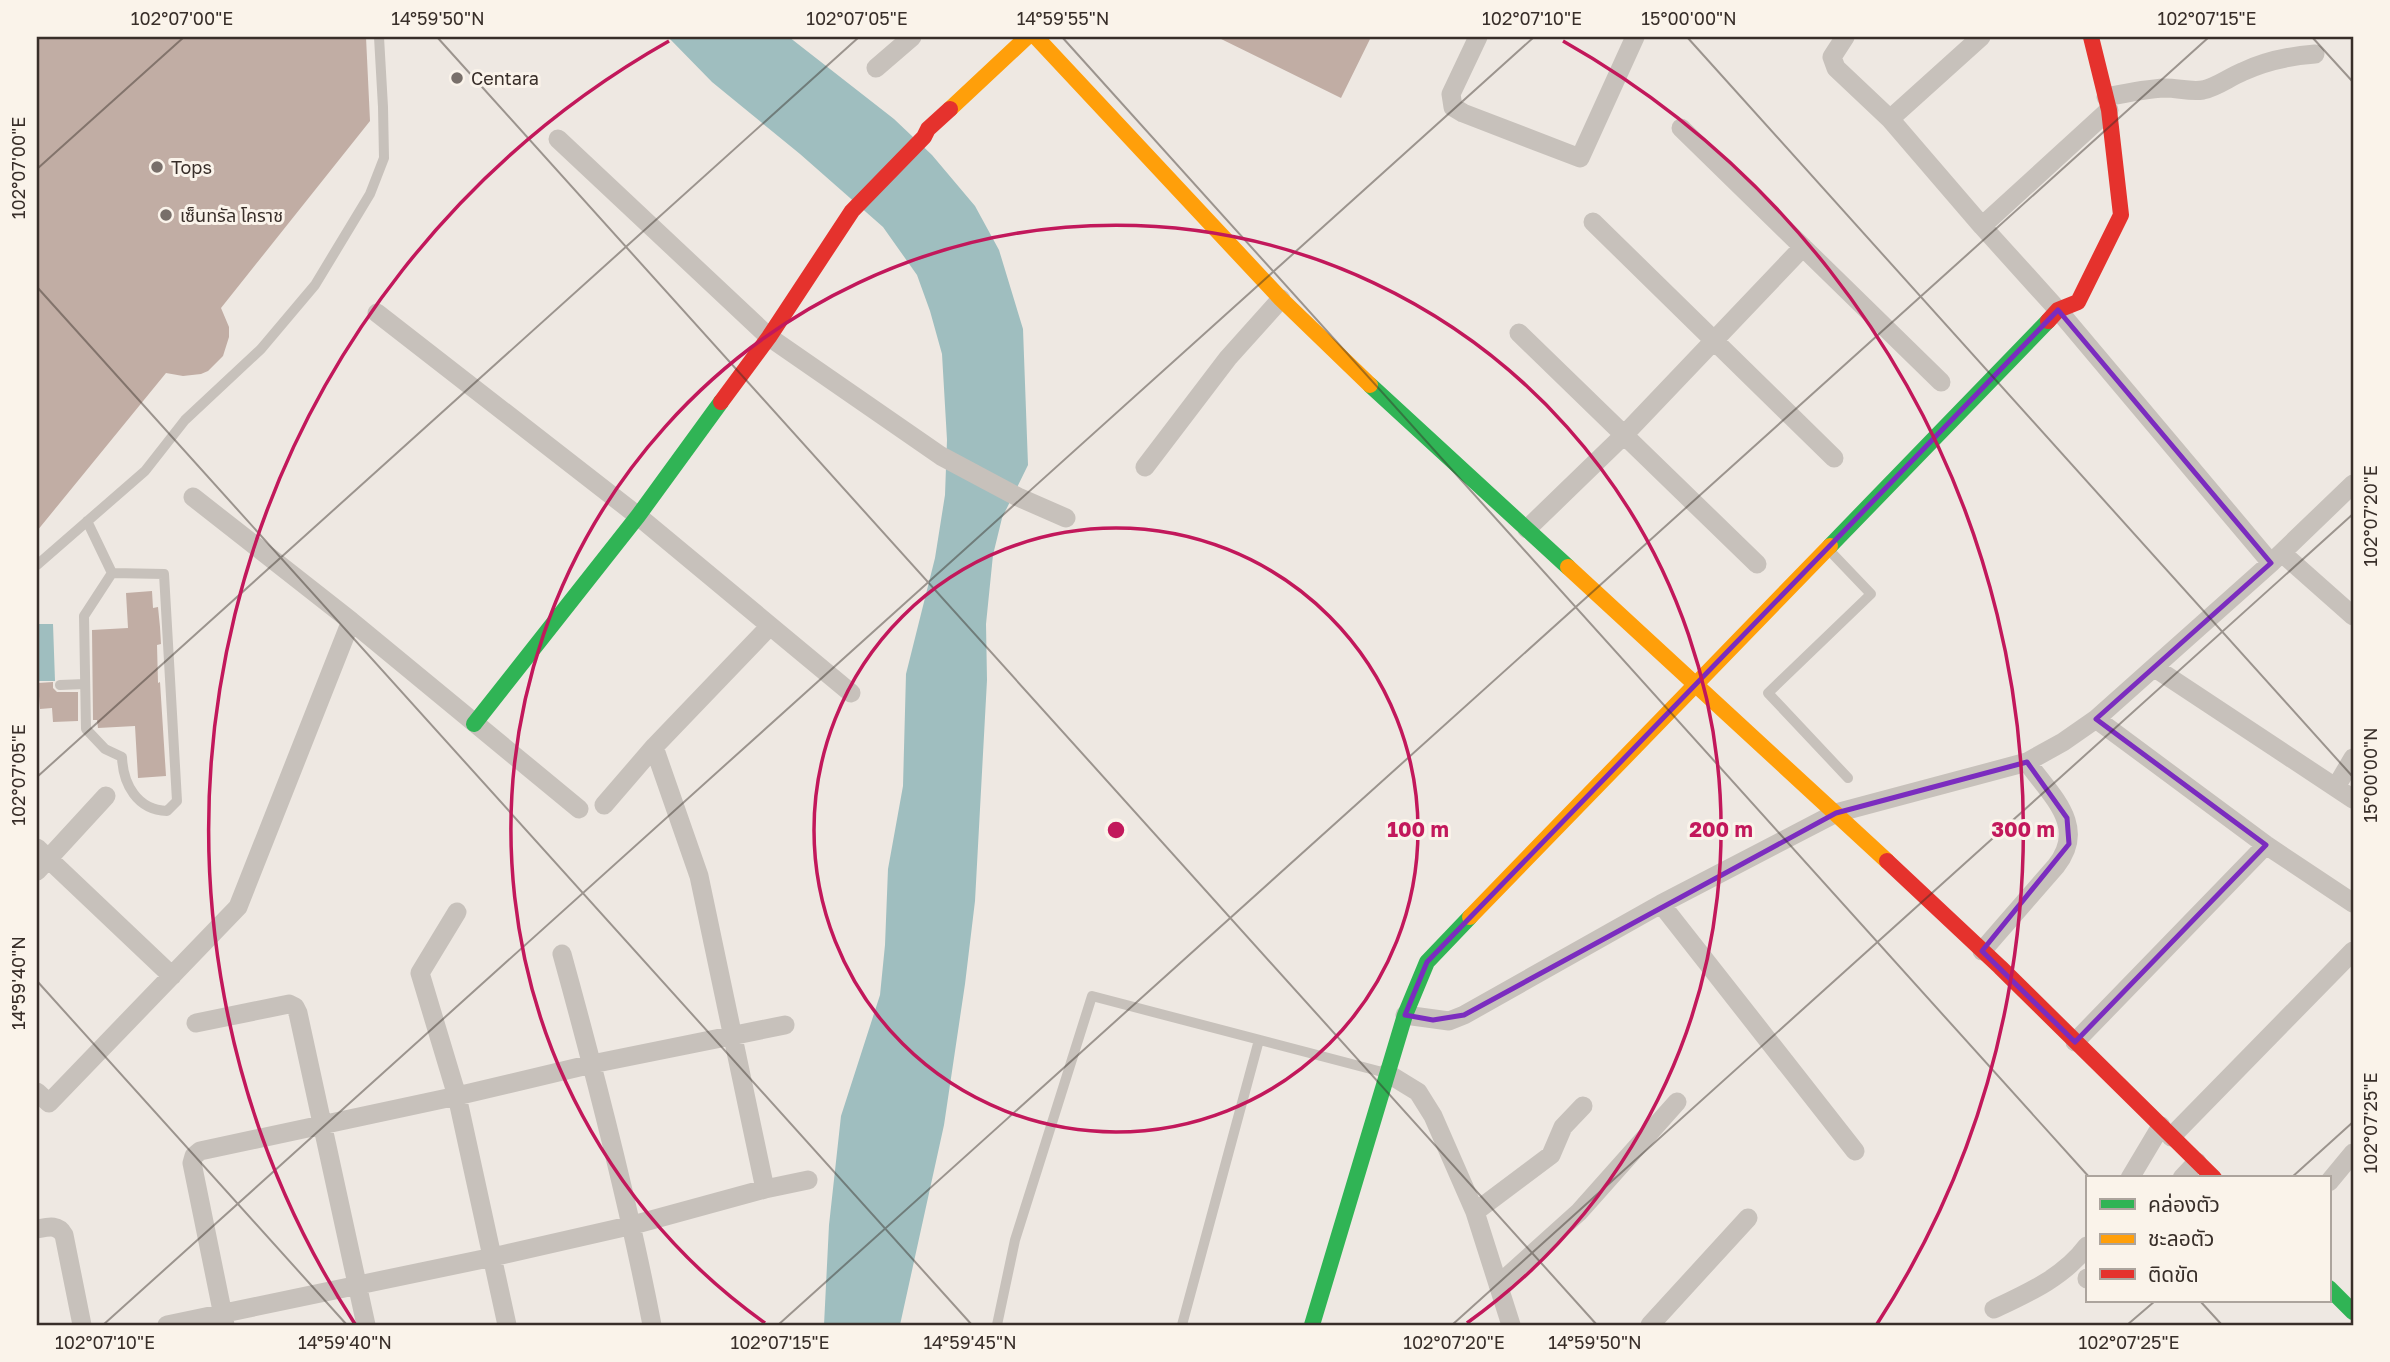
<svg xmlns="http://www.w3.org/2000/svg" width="2390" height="1362" font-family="'Golos Text','Noto Sans Thai',sans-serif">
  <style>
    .water { fill: #9fbebf }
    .building { fill: #c1ada4 }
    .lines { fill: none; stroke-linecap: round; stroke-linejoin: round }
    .lane { stroke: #c7c1bb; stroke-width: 10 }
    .street { stroke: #c7c1bb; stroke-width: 19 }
    .fast { stroke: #30b455; stroke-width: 16 }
    .slow { stroke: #ff9f0a; stroke-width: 16 }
    .jam { stroke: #e5322d; stroke-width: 16 }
    .marked { fill: none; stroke: #7b2cbf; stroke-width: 5; stroke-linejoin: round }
    .ticks { fill: none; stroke: #382e29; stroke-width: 2; stroke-opacity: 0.45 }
    .ring { fill: none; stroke: #c2185b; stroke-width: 3.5 }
    .poi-dot { fill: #786f6a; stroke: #faf3ea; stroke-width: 2.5 }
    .labels { text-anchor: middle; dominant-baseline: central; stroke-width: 6; stroke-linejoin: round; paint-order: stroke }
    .poi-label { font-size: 18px; fill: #382e29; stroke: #faf3ea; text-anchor: start }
    .centre { fill: #c2185b; stroke: #faf3ea; stroke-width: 3.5 }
    .ring-label { font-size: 21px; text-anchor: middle; font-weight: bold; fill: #c2185b; stroke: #faf3ea; stroke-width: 6; stroke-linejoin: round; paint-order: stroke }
    .neatline { fill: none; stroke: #382e29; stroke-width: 2.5 }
    .ticks-label { font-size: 18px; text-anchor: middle; fill: #382e29 }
  </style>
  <rect width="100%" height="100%" fill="#eee8e2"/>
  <path class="water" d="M 668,37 L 789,37 L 894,119 L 932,155 L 975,206 L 999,250 L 1023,329 L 1028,465 L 1002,518 L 993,555 L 986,624 L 987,680 L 975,901 L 965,984 L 944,1125 L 900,1325 L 824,1325 L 829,1225 L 841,1116 L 880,995 L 885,945 L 888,869 L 903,786 L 906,674 L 935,558 L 945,495 L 947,440 L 942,354 L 930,311 L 917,275 L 883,227 L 800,154 L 712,82 Z
    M 37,624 L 53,624 L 55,681 L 37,681 Z"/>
  <path class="building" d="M 37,37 L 366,37 L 370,121 L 221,308 L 229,327 L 229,337 L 223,356 L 208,371 L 201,374 L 183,376 L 166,373 L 37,531 Z
    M 1217,37 L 1371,37 L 1341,98 Z
    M 152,591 L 153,608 L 158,607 L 160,627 L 161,644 L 157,645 L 158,683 L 160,682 L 166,776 L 138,778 L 135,726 L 98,728 L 97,720 L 93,720 L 92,630 L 128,628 L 126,593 Z
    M 53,682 L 53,688 L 57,692 L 78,692 L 78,721 L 53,722 L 52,708 L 40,709 L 38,683 Z"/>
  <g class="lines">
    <path class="lane" d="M 87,521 L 112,573 L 164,574 L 177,801 L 167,811 C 137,810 123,784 122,757 L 105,749 L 86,729 L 84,616 L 112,573
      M 1828,549 L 1871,594 L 1768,693 L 1848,778
      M 37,565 L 145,471 L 185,420 L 261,349 L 315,285 L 370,194 L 384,158 L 383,107 L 379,37
      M 60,685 L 85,684
      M 997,1325 L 1015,1240 L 1092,996 L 1386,1073
      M 1182,1325 L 1259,1040"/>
    <path class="street" d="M 1478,37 L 1451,94 L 1453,107 L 1463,113 L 1580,158 L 1635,37
      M 1845,37 L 1832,57 L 1836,68 L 1890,119 L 1982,226 L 2058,310 L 2271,563
      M 876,68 L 912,37
      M 2106,97 C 2126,93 2145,89 2165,88 C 2178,88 2190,92 2203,90 C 2217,87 2228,78 2242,72 C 2265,61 2289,56 2315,54
      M 1890,119 L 1981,37
      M 1681,128 L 1941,382
      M 558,139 L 769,337 L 941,456 L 1018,497 L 1066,518
      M 1593,222 L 1834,458
      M 1982,226 L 2109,110
      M 377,313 L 638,516 L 851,693
      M 1519,333 L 1757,564
      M 1145,467 L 1228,358 L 1281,299
      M 193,497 L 351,621 L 579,809
      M 1527,529 L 1624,435 L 1803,247
      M 2282,553 L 2353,616
      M 2155,668 L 2353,799
      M 2096,719 L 2266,845 L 2353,903
      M 654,747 L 699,876 L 765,1189
      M 2336,787 L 2353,758
      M 604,805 L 654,747 L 769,627
      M 37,848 L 172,976
      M 37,871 L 106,796
      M 1661,904 L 1855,1151
      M 457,912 L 420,973 L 457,1096 L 507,1325
      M 1982,951 L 2056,866 C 2088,826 2051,796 2027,762 L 2063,742 L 2096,719 L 2271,563 L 2353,484
      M 562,954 C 596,1077 628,1200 652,1325
      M 1405,1015 L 1449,1021 L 1464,1015 L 1661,904 L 1836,813 L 2027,762
      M 196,1023 L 289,1004 L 295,1007 L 298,1013 L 366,1325
      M 2075,1042 L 2266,845
      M 1387,1073 L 1418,1092 L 1433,1116 L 1475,1212 L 1511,1325
      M 37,1092 L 49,1103 L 238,907 L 351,621
      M 2171,1137 L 2353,951
      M 2130,1178 L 2161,1126
      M 2182,1178 L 2197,1162
      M 2329,1182 L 2353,1153
      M 1475,1212 L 1551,1155 L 1563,1127 L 1583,1106
      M 37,1229 C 48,1227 58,1224 64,1235 L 82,1325
      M 2087,1279 L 2087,1278
      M 1498,1285 L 1579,1212 L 1677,1102
      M 1994,1309 C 2028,1293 2064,1277 2087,1246
      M 167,1325 L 493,1257 L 633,1225 L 765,1189 L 808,1180
      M 225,1325 L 192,1163 L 194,1156 L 200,1151 L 457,1096 L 592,1064 L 785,1025
      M 1650,1325 L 1748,1218"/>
    <path class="fast" d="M 1370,385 L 1568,567
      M 1830,546 L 2048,321
      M 474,724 L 638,516 L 721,402
      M 2329,1288 L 2353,1312
      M 1312,1325 L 1405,1015 L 1427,962 L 1470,917"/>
    <path class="slow" d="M 1036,37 L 1281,299 L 1370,385
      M 950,109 L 1027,37
      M 1568,567 L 1887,861
      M 1470,917 L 1830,546"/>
    <path class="jam" d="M 2048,321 L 2058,310 L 2078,302 L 2121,215 L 2109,110 L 2091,37
      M 721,402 L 769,337 L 852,211 L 924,137 L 928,129 L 950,109
      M 1887,861 L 2000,967 L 2214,1178"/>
  </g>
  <path class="marked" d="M 2058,310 L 2271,563 L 2096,719 L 2266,845 L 2075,1042 L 1982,951 L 2069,844 L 2067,818 L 2027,762 L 1836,813 L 1464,1015 L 1433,1020 L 1405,1015 L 1427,962 Z"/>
  <path class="ticks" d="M 437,37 L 1597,1325M 1062,37 L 2090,1178M 1687,37 L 2353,777M 2312,37 L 2353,82M 37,169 L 184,37M 37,287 L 972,1325M 37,777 L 859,37M 37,981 L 347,1325M 2291,1178 L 2353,1122M 2200,1301 L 2222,1325M 103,1325 L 1534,37M 778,1325 L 2209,37M 1452,1325 L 2353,514M 2127,1325 L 2155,1301"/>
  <g class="ring">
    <circle cx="1116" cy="830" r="302"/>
    <path d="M765 1323A605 605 0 1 1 1467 1323"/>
    <path d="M355 1324A907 907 0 0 1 669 41M1563 41A907 907 0 0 1 1877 1324"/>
  </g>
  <g class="poi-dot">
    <circle cx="457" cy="78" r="7"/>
    <circle cx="157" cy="167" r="7"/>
    <circle cx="166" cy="215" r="7"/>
  </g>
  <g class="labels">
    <g class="poi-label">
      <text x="471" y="78">Centara</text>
      <text x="171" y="167">Tops</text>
      <text x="180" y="215">เซ็นทรัล โคราช</text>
    </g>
  </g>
  <circle cx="1116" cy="830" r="10" class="centre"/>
  <g class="ring-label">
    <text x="1418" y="837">100 m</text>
    <text x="1721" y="837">200 m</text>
    <text x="2023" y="837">300 m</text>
  </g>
  <rect width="2390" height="1362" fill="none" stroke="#faf3ea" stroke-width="77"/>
  <rect x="2086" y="1176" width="245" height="126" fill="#faf3ea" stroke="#aca49d" stroke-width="2"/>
  <rect x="2100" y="1199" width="35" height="10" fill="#30b455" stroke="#aca49d" stroke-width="2"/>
  <text x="2148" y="1212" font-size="21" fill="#382e29">คล่องตัว</text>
  <rect x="2100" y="1234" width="35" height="10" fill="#ff9f0a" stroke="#aca49d" stroke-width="2"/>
  <text x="2148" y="1246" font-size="21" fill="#382e29">ชะลอตัว</text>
  <rect x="2100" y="1269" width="35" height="10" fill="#e5322d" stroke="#aca49d" stroke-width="2"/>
  <text x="2148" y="1282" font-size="21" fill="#382e29">ติดขัด</text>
  <rect x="38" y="38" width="2314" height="1286" class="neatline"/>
  <g class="ticks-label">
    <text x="182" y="25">102°07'00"E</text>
    <text x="438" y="25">14°59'50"N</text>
    <text x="857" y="25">102°07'05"E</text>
    <text x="1063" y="25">14°59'55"N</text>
    <text x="1532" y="25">102°07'10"E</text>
    <text x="1689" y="25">15°00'00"N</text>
    <text x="2207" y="25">102°07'15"E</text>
    <text transform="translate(19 168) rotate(-90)" y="6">102°07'00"E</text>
    <text transform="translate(2371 516) rotate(-90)" y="6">102°07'20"E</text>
    <text transform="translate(2371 775) rotate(-90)" y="6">15°00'00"N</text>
    <text transform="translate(19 775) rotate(-90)" y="6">102°07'05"E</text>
    <text transform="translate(19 983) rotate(-90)" y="6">14°59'40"N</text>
    <text transform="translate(2371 1123) rotate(-90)" y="6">102°07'25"E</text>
    <text x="105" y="1349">102°07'10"E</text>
    <text x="345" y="1349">14°59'40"N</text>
    <text x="780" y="1349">102°07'15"E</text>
    <text x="970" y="1349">14°59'45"N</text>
    <text x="1454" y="1349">102°07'20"E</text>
    <text x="1595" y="1349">14°59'50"N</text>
    <text x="2129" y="1349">102°07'25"E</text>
  </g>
</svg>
